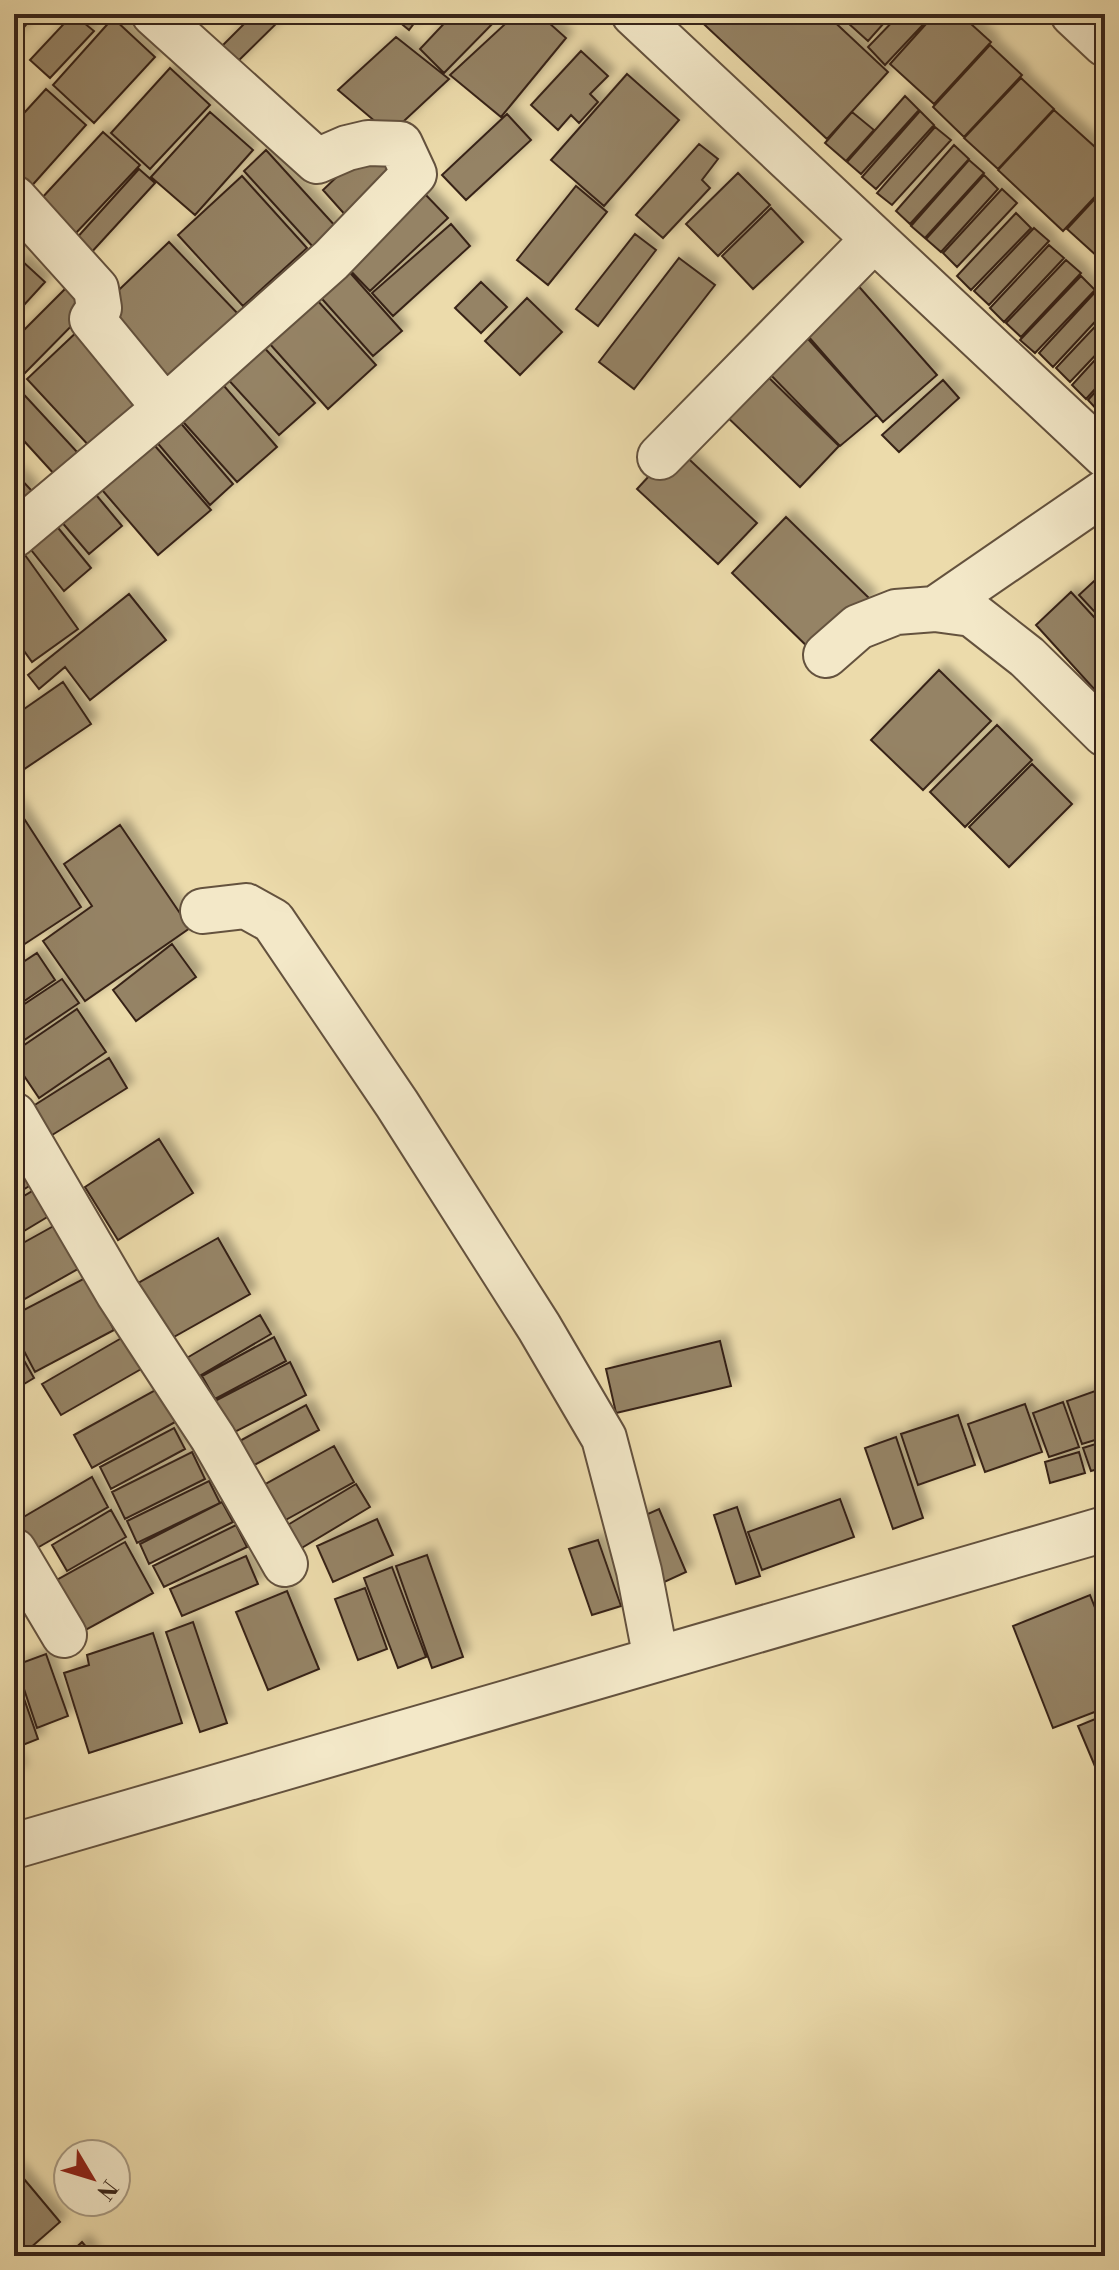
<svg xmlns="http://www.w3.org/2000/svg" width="1119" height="2270" font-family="'Libre Bodoni',serif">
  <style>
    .building { fill: #958365; stroke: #372419; stroke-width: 2; filter: url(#shadow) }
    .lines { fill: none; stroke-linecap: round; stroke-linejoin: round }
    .minor-casing { stroke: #64523e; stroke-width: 48 }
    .tertiary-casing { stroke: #64523e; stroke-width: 48 }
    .minor { stroke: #f3e8c8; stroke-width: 44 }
    .tertiary { stroke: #f3e8c8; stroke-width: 44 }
  </style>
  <defs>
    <filter id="shadow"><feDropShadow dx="7" dy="-7" stdDeviation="4" flood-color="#0004"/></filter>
  </defs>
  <rect width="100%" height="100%" fill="#ecdbab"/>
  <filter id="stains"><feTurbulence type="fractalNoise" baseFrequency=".0025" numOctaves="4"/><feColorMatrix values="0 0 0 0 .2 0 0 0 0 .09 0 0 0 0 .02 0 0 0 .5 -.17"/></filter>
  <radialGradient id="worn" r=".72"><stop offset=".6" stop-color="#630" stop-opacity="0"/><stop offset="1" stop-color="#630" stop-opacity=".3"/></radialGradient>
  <path class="building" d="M 14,14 L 35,14 L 15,38 L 14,38 Z
    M 73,14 L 94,31 L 50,78 L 30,60 Z
    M 169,14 L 205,14 L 189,32 Z
    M 254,14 L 286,14 L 231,68 L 216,52 Z
    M 394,14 L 421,14 L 409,30 L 392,16 Z
    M 453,14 L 502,14 L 444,73 L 420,49 Z
    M 516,14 L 539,14 L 566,38 L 501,117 L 450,75 Z
    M 693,14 L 826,14 L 888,72 L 827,139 Z
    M 838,14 L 892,14 L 868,41 Z
    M 900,14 L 933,14 L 885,65 L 868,47 Z
    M 935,14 L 960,14 L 991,42 L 934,104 L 890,64 Z
    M 113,18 L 155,57 L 94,123 L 53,85 Z
    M 396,37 L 449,79 L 390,134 L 338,90 Z
    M 990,45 L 1022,75 L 964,137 L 933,107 Z
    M 581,51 L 608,76 L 590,94 L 598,102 L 579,123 L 571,115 L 558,130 L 531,105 Z
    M 170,68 L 210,105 L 150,169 L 111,133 Z
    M 627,74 L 679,120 L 604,206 L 551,160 Z
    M 1021,78 L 1054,109 L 998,169 L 964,138 Z
    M 46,89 L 86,125 L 28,190 L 14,178 L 14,124 Z
    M 905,96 L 919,110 L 861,174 L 847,162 Z
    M 1054,110 L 1105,156 L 1105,186 L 1063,231 L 998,170 Z
    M 920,111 L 934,125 L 876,189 L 862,177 Z
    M 210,112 L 253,150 L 195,215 L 151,177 Z
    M 852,112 L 874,130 L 846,161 L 825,143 Z
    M 507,114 L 531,140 L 466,200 L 442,175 Z
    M 935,127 L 951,140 L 892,205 L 877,193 Z
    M 103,132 L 140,165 L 76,233 L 40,200 Z
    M 699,144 L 718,159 L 702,180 L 710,188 L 663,238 L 636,215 Z
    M 954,145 L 969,159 L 910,224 L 896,211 Z
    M 368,147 L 394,175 L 348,218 L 323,190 Z
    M 266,150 L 337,228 L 314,248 L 244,171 Z
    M 969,160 L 984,173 L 925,238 L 911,226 Z
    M 139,169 L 155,183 L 89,255 L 74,241 Z
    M 738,173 L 770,205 L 718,256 L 686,224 Z
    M 984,175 L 998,189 L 941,252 L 926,239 Z
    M 242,176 L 307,248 L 243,306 L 178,235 Z
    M 576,186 L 607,212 L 548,285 L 517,260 Z
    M 1105,188 L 1105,249 L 1098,257 L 1067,229 Z
    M 1002,189 L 1017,203 L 957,267 L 943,253 Z
    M 423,192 L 448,218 L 370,291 L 345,265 Z
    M 771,208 L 803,242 L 753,289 L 722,256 Z
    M 1016,213 L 1031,228 L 971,290 L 957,276 Z
    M 451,224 L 470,246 L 393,316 L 372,293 Z
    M 1034,228 L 1049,241 L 989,305 L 974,291 Z
    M 635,234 L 656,250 L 598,326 L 576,309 Z
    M 169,242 L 241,317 L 172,382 L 101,307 Z
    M 14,243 L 22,251 L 14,259 Z
    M 1049,245 L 1064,258 L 1004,322 L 990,308 Z
    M 679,258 L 715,285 L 634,389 L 599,362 Z
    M 21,260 L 45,282 L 14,316 L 14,268 Z
    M 1066,260 L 1081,273 L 1021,337 L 1006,323 Z
    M 344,266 L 402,331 L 373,356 L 315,291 Z
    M 1081,276 L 1095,290 L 1035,353 L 1020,340 Z
    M 854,281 L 937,375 L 883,422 L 801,328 Z
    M 481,282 L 507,307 L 481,333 L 455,308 Z
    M 70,284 L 91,306 L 24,374 L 14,363 L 14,340 Z
    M 1098,289 L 1105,297 L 1105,311 L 1053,367 L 1039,353 Z
    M 527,298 L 562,332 L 520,375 L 485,341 Z
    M 317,300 L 376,365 L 328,409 L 269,343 Z
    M 1105,316 L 1105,345 L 1070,382 L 1056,368 Z
    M 82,327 L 148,398 L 92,449 L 27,379 Z
    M 799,329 L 877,415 L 840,446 L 763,367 Z
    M 260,343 L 315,403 L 279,435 L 224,375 Z
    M 1105,349 L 1105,378 L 1086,399 L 1072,385 Z
    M 763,372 L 839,446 L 800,487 L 722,412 Z
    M 218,379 L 277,447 L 237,482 L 177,415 Z
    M 943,380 L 959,398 L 899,452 L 882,435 Z
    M 1105,381 L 1105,410 L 1101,414 L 1088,400 Z
    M 16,386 L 78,453 L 55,475 L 14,430 L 14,388 Z
    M 172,413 L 233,484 L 210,505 L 149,433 Z
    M 149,439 L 211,510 L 158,555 L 97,484 Z
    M 676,447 L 757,523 L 718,564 L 637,489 Z
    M 14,472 L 32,491 L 14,509 Z
    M 87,484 L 122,526 L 89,554 L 54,513 Z
    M 786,517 L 870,599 L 816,655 L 732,573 Z
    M 50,518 L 91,568 L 64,591 L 24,541 Z
    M 20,548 L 78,629 L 32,662 L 14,637 L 14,553 Z
    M 1105,571 L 1105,623 L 1079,595 Z
    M 1071,592 L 1105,629 L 1105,681 L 1095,690 L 1036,625 Z
    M 129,594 L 166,640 L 90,700 L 65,667 L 39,689 L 28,675 Z
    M 939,670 L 991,721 L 923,790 L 871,740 Z
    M 63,682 L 91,724 L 14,776 L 14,716 Z
    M 997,725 L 1032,760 L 965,827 L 930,792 Z
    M 1032,764 L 1072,804 L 1009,867 L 969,827 Z
    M 14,803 L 81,907 L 14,951 Z
    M 120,825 L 190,928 L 85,1001 L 43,941 L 92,906 L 64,864 Z
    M 172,944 L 196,977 L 136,1021 L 113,990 Z
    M 37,953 L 55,980 L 14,1008 L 14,968 Z
    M 62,979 L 79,1003 L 14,1047 L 14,1011 Z
    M 77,1009 L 106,1052 L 39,1098 L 14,1061 L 14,1052 Z
    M 109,1058 L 127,1088 L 49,1137 L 30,1108 Z
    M 159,1139 L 193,1193 L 118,1240 L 85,1187 Z
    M 24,1158 L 38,1181 L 14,1195 L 14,1164 Z
    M 39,1187 L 54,1213 L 14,1237 L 14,1202 Z
    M 59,1223 L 83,1266 L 14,1305 L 14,1248 Z
    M 218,1238 L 250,1294 L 165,1342 L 133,1286 Z
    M 87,1277 L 114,1330 L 35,1372 L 14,1332 L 14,1315 Z
    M 260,1315 L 271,1334 L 196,1378 L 185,1359 Z
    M 125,1336 L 143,1368 L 61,1415 L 42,1384 Z
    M 274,1337 L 286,1361 L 215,1399 L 202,1376 Z
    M 720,1341 L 731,1386 L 616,1413 L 606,1369 Z
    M 14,1343 L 34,1378 L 14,1390 Z
    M 290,1362 L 306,1395 L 227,1436 L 211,1403 Z
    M 159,1388 L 177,1421 L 92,1468 L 74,1435 Z
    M 1098,1390 L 1105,1413 L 1105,1437 L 1082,1444 L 1067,1401 Z
    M 1063,1402 L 1079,1447 L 1049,1457 L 1033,1413 Z
    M 1025,1404 L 1042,1452 L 985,1472 L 968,1424 Z
    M 306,1405 L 319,1430 L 249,1468 L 236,1443 Z
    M 958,1415 L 975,1465 L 918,1485 L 901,1434 Z
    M 174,1428 L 185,1449 L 111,1489 L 100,1467 Z
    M 896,1437 L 923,1518 L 893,1529 L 865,1448 Z
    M 1105,1441 L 1105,1467 L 1091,1471 L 1083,1448 Z
    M 334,1446 L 354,1482 L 282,1522 L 262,1486 Z
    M 192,1452 L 205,1479 L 125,1519 L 112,1492 Z
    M 1079,1452 L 1085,1473 L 1050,1483 L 1045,1462 Z
    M 92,1477 L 108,1507 L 32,1551 L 15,1522 Z
    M 209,1481 L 220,1503 L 137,1543 L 127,1521 Z
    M 356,1484 L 370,1507 L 295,1552 L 281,1529 Z
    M 840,1499 L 854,1537 L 762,1570 L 748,1532 Z
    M 222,1502 L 233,1522 L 149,1564 L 140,1544 Z
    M 737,1507 L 760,1576 L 736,1584 L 714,1515 Z
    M 659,1509 L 686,1572 L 660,1584 L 632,1521 Z
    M 111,1510 L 126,1537 L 67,1571 L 52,1545 Z
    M 377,1519 L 393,1555 L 333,1582 L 317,1546 Z
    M 236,1525 L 247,1547 L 164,1587 L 153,1566 Z
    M 598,1540 L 621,1606 L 592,1615 L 569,1549 Z
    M 125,1542 L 153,1593 L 82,1632 L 55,1581 Z
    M 427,1555 L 463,1657 L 432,1668 L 396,1566 Z
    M 246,1556 L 258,1584 L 182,1616 L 170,1589 Z
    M 392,1567 L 426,1657 L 398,1668 L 364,1578 Z
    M 365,1588 L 387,1649 L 358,1660 L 335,1599 Z
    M 287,1591 L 319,1669 L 268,1690 L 236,1612 Z
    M 1090,1595 L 1105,1633 L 1105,1708 L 1053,1728 L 1013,1626 Z
    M 193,1622 L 227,1723 L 200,1732 L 166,1632 Z
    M 153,1633 L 182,1723 L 89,1753 L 64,1673 L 89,1665 L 87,1655 Z
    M 46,1654 L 68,1716 L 37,1728 L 16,1665 Z
    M 20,1687 L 38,1739 L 15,1748 L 14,1689 Z
    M 1105,1715 L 1105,1790 L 1078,1726 Z
    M 14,1754 L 20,1772 L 14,1774 Z
    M 14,2167 L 60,2222 L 21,2256 L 14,2256 Z
    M 82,2242 L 94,2256 L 67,2256 Z"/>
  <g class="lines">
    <g class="minor-casing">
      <path id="minor" d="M 634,14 L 1105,455
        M 1073,14 L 1105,44
        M 14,198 L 96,289 L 99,308 L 92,319 L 165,408
        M 660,457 L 874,239
        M 14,535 L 165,408 L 331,260 L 414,174 L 400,144 L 368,143 L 347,148 L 317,161 L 154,14
        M 935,609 L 1105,492
        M 826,655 L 858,627 L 896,612 L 935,609 L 972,614 L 1027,657 L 1105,734
        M 203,911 L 246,906 L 273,921 L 397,1104 L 539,1327 L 604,1438 L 639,1571 L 656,1659
        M 14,1115 L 118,1293 L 213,1438 L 285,1564
        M 14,1551 L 64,1635"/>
    </g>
    <g class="tertiary-casing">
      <path id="tertiary" d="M 14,1846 L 1105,1529"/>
    </g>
    <use href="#minor" class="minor"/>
    <use href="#tertiary" class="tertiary"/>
  </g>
  <rect width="1119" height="2270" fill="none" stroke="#ecdbab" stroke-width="48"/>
  <rect x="16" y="16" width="1087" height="2238" fill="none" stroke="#372419" stroke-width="4"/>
  <rect x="24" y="24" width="1071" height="2222" fill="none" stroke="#372419" stroke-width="2"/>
  <g transform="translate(92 2178) rotate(128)"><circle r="38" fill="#f3e8c8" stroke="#a89a82" stroke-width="2"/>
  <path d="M0-6L14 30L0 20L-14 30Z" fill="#8f2418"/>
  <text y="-12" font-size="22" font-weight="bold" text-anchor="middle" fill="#372419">N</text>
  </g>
  <rect width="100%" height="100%" filter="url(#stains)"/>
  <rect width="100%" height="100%" fill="url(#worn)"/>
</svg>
